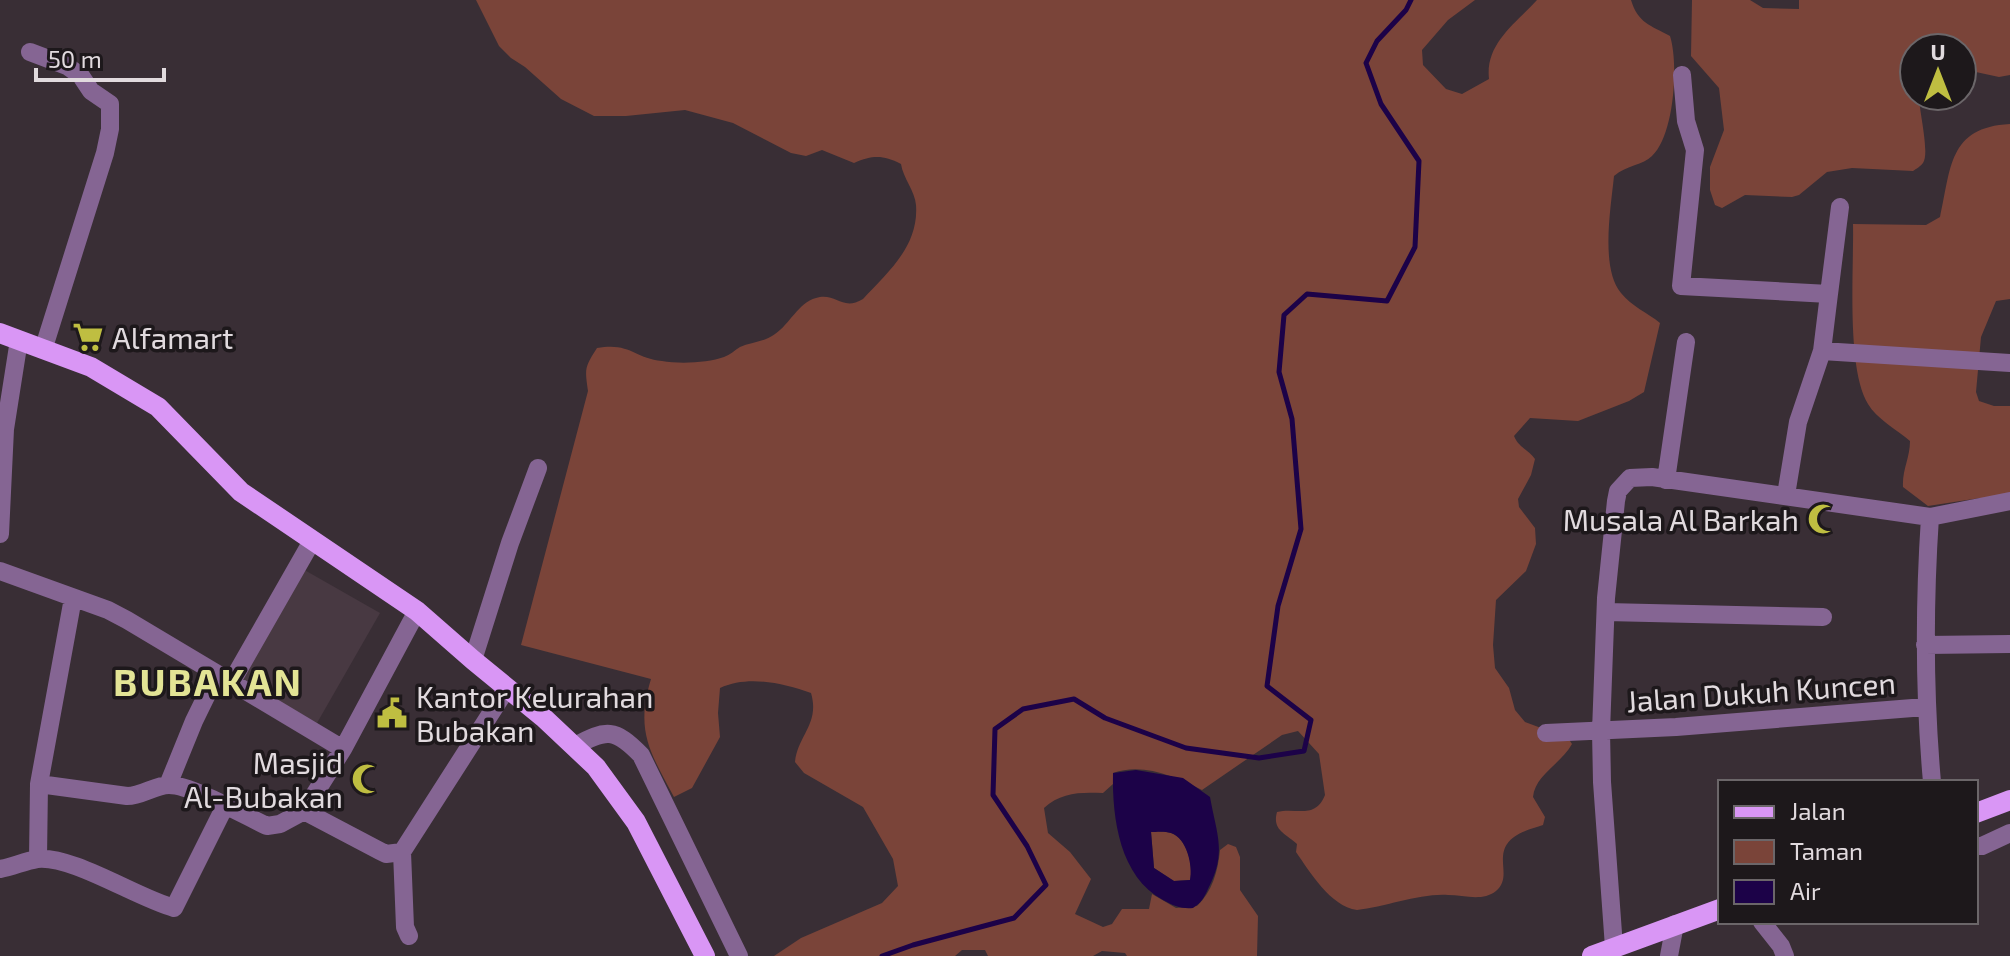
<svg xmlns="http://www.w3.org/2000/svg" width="2010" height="956" font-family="'Exo 2',sans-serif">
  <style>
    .built { fill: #483942 }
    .green { fill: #7a4439 }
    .water { fill: #1c0248; fill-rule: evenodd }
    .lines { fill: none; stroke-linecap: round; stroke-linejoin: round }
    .stream { stroke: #1c0248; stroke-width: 5 }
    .minor { stroke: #856593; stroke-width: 18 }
    .major { stroke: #d996f5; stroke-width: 20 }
    .labels { text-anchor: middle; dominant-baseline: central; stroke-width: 7; stroke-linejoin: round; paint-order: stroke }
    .poi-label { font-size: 30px; fill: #e1dade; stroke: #1d181b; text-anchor: start }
    .street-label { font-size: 30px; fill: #e1dade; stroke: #1d181b }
    .district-label { font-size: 38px; font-weight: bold; letter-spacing: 2px; fill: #e3e495; stroke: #1d181b }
  </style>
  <rect width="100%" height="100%" fill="#392e35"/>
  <path class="built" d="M 301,568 L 380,613 L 317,723 L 237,679 Z"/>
  <path class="green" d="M 476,0 L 1475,0 L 1448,20 L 1422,50 L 1423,65 L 1446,89 L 1462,94 L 1489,79 C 1485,44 1515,24 1537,0 L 1631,0 C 1638,23 1650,25 1670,36 C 1679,64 1674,136 1652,156 C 1643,165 1627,165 1614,176 C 1611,207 1600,268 1621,293 C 1631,306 1648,313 1660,323 L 1644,392 L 1629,401 L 1578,421 L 1530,418 L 1514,436 C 1519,448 1528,449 1535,459 L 1531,475 L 1518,499 L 1519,507 L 1535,528 L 1536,544 L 1526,571 L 1496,600 L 1493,645 L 1495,668 L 1509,688 L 1515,710 L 1525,722 L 1568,738 L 1572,744 C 1561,764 1535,775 1533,797 L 1545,817 L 1543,825 C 1534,828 1522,831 1514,837 C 1491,854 1514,876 1496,891 C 1482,902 1464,895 1448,895 C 1421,893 1385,907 1357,910 C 1330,906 1310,872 1296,852 L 1297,844 C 1285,833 1272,830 1277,812 C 1296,807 1315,820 1325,795 L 1319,754 L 1298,731 L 1282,735 L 1202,790 C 1176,777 1143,762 1113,773 L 1113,784 L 1103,793 C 1081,792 1061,792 1044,808 L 1048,833 L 1070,852 L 1091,879 L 1075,914 L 1103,927 L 1112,924 L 1122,909 L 1149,909 L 1152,894 L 1176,908 L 1197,906 C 1212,892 1218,871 1220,850 L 1228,844 L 1236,847 L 1240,857 L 1240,890 L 1258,916 L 1257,956 L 1127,956 L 1125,953 L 1102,951 L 1093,956 L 988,956 L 985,950 L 962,950 L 955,956 L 774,956 L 801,938 L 882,903 L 898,886 L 893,859 L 863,807 L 804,773 L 795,762 C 798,735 820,724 811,693 C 782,683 748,675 720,688 L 718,713 L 720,737 L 692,788 L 674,797 C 650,752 635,731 651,679 L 521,645 L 588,391 C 585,369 584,368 597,348 C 630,342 634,358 662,361 C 679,364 708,363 724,357 C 730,355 735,350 740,347 C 751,342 765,342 775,334 C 790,324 798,303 816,298 C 836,292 842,312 863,299 C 888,272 919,246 916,205 C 915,191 903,178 901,164 C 883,155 873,155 854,163 L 822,150 L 806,156 L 791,153 L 733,123 L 685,110 L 626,116 L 594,116 L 561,99 L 525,67 L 511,58 L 499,46 Z
    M 1692,0 L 1750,0 L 1763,8 L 1799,9 L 1799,0 L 2010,0 L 2010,75 L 1999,77 L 1962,69 L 1962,48 L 1914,48 L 1914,96 L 1919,96 C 1919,111 1930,153 1923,163 C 1921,166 1916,169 1913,171 L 1852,168 L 1827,172 L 1799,195 L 1792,197 L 1745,195 L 1722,208 L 1715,205 L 1710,190 L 1710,167 L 1724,130 L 1719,88 L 1691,56 Z
    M 2010,124 L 2010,299 L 1996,301 L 1981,337 L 1976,392 L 1979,401 L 1994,406 L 2010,406 L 2010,510 L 1980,498 L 1928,506 L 1903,487 C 1902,470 1910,458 1910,441 C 1897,430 1876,418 1868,404 C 1846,368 1854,269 1853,224 L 1926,225 L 1940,217 C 1951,169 1948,127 2010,124 Z
    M 1151,831 C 1157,832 1165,831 1171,833 C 1187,838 1194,867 1190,880 L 1174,881 L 1154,868 Z"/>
  <path class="water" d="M 1136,770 L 1183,778 L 1210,797 C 1217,836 1227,853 1208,889 C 1204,898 1201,903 1193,908 C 1181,909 1174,906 1163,900 C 1120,877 1112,819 1113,773 ZM 1151,832 C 1156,832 1165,831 1171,833 C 1187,838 1193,866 1190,880 L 1174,881 L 1154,868 Z"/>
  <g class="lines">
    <path class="stream" d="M 882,956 L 913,945 L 1014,918 L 1046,885 L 1027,846 L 993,795 L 995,729 L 1023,709 L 1074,699 L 1105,718 L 1186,748 L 1259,758 L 1304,751 L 1311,720 L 1267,686 L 1278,606 L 1301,529 L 1292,419 L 1279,372 L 1284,315 L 1307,294 L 1387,301 L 1415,247 L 1419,161 L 1381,104 L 1366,63 L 1377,41 L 1406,10 L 1411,0"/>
    <path class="minor" d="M 30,52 L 67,66 L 81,76 L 91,91 L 110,104 L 110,129 L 105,153 L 44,347
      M 1682,75 L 1686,121 L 1695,150 L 1681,286 L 1829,294 L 1822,351 L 1798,422 L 1786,495
      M 1829,294 L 1840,207
      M 1822,351 L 2010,363
      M 1666,480 L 1686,342
      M 1930,517 L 2010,501
      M 0,534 L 5,429 L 19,340
      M 0,571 L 108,610 L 127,620 L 343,749 L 417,611
      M 1606,612 L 1823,617
      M 1925,645 L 2010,644
      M 473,660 L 510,543 L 538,468
      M 231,683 L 312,541
      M 1546,733 L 1676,727 L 1925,707
      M 575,746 C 606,729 615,728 641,755 L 739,956
      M 39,784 L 73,598
      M 168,785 L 194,721 L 217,674
      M 304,811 L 380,851 L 386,854 L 402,852 L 507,688
      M 1976,846 L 1982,846 L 2010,833
      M 402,852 L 405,927 L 409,936
      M 38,859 L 39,784 L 127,796 C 142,796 155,785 169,785 C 192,785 245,816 267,826 L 280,824 L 304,811 L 343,749
      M 0,869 C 12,867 25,861 37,859 C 72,855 137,898 174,908 L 225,806
      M 1762,922 L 1781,946 L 1785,956
      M 1614,947 L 1602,782 L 1601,731 L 1606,598 L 1616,501 L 1618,491 L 1630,478 L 1652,477 L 1930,517 C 1924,607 1924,692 1932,782
      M 1669,956 L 1675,924"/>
    <path class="major" d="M 0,333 L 91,367 L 158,407 L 241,492 L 417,611 L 473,660 L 544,718 L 596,767 L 636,822 L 705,956
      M 1976,813 L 2010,800
      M 1592,956 L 1720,909"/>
  </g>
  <defs>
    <g id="supermarket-bare" transform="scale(2.4)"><path d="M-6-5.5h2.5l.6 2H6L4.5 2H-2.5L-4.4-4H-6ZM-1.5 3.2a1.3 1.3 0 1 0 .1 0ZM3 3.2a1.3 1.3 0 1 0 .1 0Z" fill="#bfbe41" stroke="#1d181b" stroke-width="2.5" paint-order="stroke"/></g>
    <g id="mosque-bare" transform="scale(2.4)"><path d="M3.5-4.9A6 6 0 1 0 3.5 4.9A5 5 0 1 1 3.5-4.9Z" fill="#bfbe41" stroke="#1d181b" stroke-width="2.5" paint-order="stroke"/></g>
    <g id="civic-bare" transform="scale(2.4)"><path d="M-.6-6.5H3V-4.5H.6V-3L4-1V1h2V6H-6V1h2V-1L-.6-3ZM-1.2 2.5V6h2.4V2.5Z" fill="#bfbe41" stroke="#1d181b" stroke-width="2.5" paint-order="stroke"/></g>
  </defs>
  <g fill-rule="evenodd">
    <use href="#supermarket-bare" x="88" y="337"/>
    <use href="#mosque-bare" x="1823" y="519"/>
    <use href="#civic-bare" x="392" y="713"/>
    <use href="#mosque-bare" x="367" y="779"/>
  </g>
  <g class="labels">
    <g class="poi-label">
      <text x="112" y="337">Alfamart</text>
      <text x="1799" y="519" text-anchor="end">Musala Al Barkah</text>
      <text x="416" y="696">Kantor Kelurahan<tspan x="416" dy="34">Bubakan</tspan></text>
      <text x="343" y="762" text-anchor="end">Masjid<tspan x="343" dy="34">Al-Bubakan</tspan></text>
    </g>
    <g class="street-label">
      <text transform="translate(1761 691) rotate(-4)">Jalan Dukuh Kuncen</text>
    </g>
    <g class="district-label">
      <text x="208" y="681">BUBAKAN</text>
    </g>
  </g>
  <rect x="1718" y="780" width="260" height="144" fill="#1d181b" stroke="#6b6669" stroke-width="2"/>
  <rect x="1734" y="806" width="40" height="12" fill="#d996f5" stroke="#6b6669" stroke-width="2"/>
  <text x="1790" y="820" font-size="24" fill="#e1dade">Jalan</text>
  <rect x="1734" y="840" width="40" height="24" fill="#7a4439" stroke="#6b6669" stroke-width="2"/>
  <text x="1790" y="860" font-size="24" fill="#e1dade">Taman</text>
  <rect x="1734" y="880" width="40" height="24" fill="#1c0248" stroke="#6b6669" stroke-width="2"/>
  <text x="1790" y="900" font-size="24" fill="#e1dade">Air</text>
  <g transform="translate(1938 72)"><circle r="38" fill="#1d181b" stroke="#6b6669" stroke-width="2"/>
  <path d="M0-6L14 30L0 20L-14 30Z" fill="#bfbe41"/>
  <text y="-12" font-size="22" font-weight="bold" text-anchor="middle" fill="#e1dade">U</text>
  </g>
  <path d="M36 68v12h128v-12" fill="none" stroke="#e1dade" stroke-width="4"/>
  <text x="48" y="68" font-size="24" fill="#e1dade" stroke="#1d181b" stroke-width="6" paint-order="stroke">50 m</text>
</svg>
